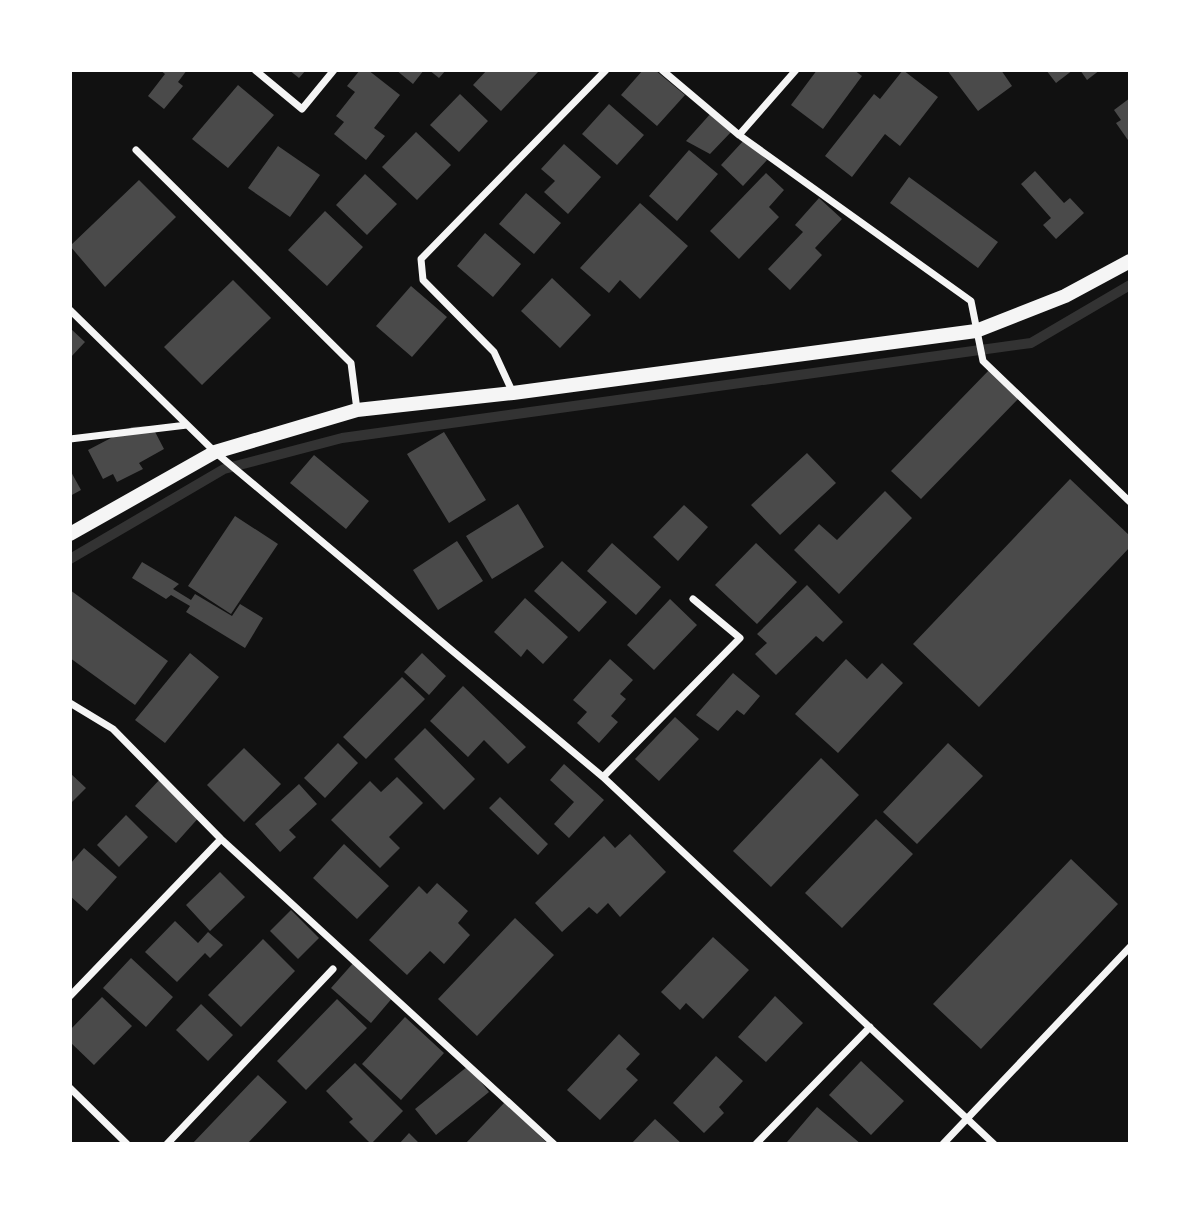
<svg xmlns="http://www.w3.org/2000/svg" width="1200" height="1214" font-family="Barlow,sans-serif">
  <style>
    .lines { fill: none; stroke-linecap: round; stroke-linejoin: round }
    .stream { stroke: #333; stroke-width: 10 }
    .building { fill: #4a4a4a }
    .minor { stroke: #f5f5f5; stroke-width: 7 }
    .secondary { stroke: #f5f5f5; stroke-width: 14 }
  </style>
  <rect width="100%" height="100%" fill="#111"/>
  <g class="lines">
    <path class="stream" d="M 70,559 L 224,469 L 342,438 L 1031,343 L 1130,285"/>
  </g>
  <path class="building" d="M 160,70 L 187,70 L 178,82 L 183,86 L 164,109 L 148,96 L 165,74 Z
    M 289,70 L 306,70 L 299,78 Z
    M 360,70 L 368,70 L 400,95 L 374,128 L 385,136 L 366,160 L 334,134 L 344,122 L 336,116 L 355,92 L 347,86 Z
    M 396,70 L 424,70 L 413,84 Z
    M 429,70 L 446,70 L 439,78 Z
    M 487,70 L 536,70 L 538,72 L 501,111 L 473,85 Z
    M 643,70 L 655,70 L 685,95 L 657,126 L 621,95 Z
    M 817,70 L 854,70 L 862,76 L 823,129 L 791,105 Z
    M 903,70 L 938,97 L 900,146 L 885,134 L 852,177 L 825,156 L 874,94 L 880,99 Z
    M 947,70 L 1001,70 L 1012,86 L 978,111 Z
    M 1046,70 L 1073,70 L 1056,83 Z
    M 1080,70 L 1100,70 L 1087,80 Z
    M 238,85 L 274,115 L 228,168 L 192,139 Z
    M 460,94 L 488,121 L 459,152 L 430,125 Z
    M 1130,98 L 1130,143 L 1116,123 L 1121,120 L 1114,110 Z
    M 609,104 L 644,135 L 617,165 L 582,134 Z
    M 712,112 L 732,131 L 710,154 L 686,141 Z
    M 416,132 L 451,165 L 417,200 L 382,167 Z
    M 745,139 L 767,160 L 743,186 L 721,165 Z
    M 564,144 L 601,177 L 568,214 L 544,192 L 555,181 L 541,169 Z
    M 278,146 L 320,175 L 290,217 L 248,188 Z
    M 689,150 L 718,174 L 677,221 L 649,196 Z
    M 1035,171 L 1064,203 L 1070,198 L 1084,213 L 1056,239 L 1043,225 L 1051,218 L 1021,184 Z
    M 766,173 L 784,190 L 769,207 L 779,217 L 739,259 L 710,231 Z
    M 365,174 L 397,204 L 367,235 L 336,205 Z
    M 909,177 L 998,242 L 978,268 L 890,203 Z
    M 139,180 L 176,217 L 105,287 L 70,246 Z
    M 526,193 L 561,223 L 534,254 L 499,224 Z
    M 819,198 L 842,219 L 815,248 L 822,255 L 790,290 L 768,269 L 803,232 L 795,225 Z
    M 640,203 L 688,246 L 640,299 L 620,280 L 609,293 L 580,268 Z
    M 325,211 L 363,247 L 327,286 L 288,250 Z
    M 485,233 L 521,264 L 493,297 L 457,266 Z
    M 552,278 L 591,315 L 560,348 L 521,311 Z
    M 233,280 L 271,318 L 202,385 L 164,347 Z
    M 411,286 L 447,317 L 412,357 L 376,326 Z
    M 70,328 L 85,342 L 70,358 Z
    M 992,367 L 1021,396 L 921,499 L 891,471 Z
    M 152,426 L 164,449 L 139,463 L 143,469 L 117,482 L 113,474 L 103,479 L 88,450 L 132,427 Z
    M 444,432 L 486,500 L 449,523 L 407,454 Z
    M 807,453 L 836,483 L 780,535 L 751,505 Z
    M 314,455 L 369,501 L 346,529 L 290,483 Z
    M 70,470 L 81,490 L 70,496 Z
    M 1070,479 L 1130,536 L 1130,547 L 979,707 L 913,644 Z
    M 885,491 L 912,518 L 839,594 L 794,550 L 819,524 L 837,540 Z
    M 518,504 L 544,547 L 492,579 L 466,536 Z
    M 684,505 L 708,527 L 678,561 L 653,537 Z
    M 235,516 L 278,544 L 231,614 L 188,586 Z
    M 457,541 L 483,581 L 438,610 L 413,570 Z
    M 612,543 L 661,587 L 636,615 L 587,571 Z
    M 756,543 L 797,582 L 757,624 L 715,585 Z
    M 562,561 L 607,602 L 579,632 L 534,591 Z
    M 142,562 L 179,584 L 173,589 L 191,600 L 195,594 L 232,616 L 240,604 L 263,618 L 245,648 L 186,612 L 190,606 L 171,595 L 166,599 L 132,578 Z
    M 807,585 L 843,622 L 823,642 L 816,636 L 776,675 L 755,654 L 767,643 L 757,634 Z
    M 70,590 L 168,661 L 135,705 L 70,658 Z
    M 525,598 L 568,637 L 543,664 L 527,649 L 521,657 L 494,632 Z
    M 670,599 L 697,625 L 654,670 L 627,645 Z
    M 190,653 L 219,677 L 165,743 L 135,720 Z
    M 422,653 L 446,676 L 429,695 L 404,672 Z
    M 610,659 L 633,680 L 620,694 L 626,699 L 611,716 L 618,722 L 599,743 L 577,723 L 587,712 L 573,700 Z
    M 846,659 L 867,679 L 882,663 L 903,683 L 838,753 L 795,714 Z
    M 733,673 L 760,696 L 744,715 L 737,710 L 718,731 L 696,715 Z
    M 402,677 L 425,699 L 366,759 L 343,737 Z
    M 463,686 L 526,747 L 508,764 L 484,740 L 468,757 L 430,721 Z
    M 675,717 L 699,739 L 659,781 L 635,759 Z
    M 425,728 L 475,779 L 444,810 L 394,759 Z
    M 338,743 L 358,763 L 325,798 L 304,778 Z
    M 948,743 L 983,776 L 917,844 L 883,812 Z
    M 244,748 L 281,784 L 244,822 L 207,785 Z
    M 821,758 L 859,795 L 771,887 L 733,851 Z
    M 564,764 L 604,800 L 569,838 L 554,824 L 574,802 L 550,780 Z
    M 70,773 L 86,788 L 70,804 Z
    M 397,777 L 423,803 L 389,837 L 400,848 L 380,868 L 331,820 L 370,781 L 381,792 Z
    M 161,778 L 201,815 L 176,843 L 135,806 Z
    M 299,784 L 317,804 L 289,830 L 296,837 L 280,852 L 255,824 Z
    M 500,797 L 548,844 L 538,855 L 489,808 Z
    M 126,815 L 148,837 L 119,867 L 97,845 Z
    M 876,819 L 913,854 L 842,928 L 805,893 Z
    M 630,834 L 666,872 L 620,917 L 608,903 L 597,914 L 589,907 L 562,932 L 535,903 L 604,836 L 615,848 Z
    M 344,844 L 389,886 L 357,919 L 313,878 Z
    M 84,848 L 117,877 L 87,911 L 70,896 L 70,864 Z
    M 1071,859 L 1118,904 L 981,1049 L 933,1004 Z
    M 220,872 L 245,897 L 210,931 L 186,905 Z
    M 437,883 L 468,911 L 458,923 L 470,935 L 444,964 L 430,951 L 407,975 L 369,940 L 419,886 L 427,894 Z
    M 291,910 L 319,938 L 298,959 L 270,931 Z
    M 515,918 L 554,955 L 477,1036 L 438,999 Z
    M 175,921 L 198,943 L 208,932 L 223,945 L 210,958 L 205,953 L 177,982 L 145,952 Z
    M 713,937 L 749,970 L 703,1019 L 686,1003 L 680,1010 L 661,992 Z
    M 263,939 L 295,971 L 241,1027 L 208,995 Z
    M 131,958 L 173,997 L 146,1027 L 103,988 Z
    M 355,961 L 394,996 L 371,1023 L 331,988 Z
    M 775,996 L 803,1023 L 766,1062 L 738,1037 Z
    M 102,997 L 132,1026 L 94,1065 L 70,1042 L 70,1030 Z
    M 337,999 L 367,1028 L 306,1090 L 277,1061 Z
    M 201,1004 L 233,1035 L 208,1061 L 176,1030 Z
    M 405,1017 L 444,1053 L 401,1100 L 362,1064 Z
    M 619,1034 L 640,1054 L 626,1069 L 638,1080 L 600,1120 L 567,1090 Z
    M 716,1056 L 743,1081 L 719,1107 L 724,1113 L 704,1133 L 673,1103 Z
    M 861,1061 L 904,1101 L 871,1135 L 829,1095 Z
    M 355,1063 L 403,1111 L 371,1144 L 349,1122 L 353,1119 L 326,1091 Z
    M 468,1066 L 489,1092 L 436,1135 L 415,1109 Z
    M 258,1075 L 287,1102 L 247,1144 L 192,1144 Z
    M 505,1102 L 548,1144 L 465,1144 Z
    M 817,1107 L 861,1144 L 790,1144 L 787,1142 Z
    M 655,1119 L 682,1144 L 631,1144 Z
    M 409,1133 L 418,1142 L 417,1144 L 399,1144 Z"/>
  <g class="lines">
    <path class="minor" d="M 255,70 L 302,109 L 334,70
      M 662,70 L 739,135 L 971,301 L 983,361 L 1130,502
      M 739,135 L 796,70
      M 136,150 L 351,363 L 357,410
      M 70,310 L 215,452 L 603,777 L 994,1144
      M 513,393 L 494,352 L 423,280 L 421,259 L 606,70
      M 70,439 L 187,425
      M 70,703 L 113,729 L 221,839 L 554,1144
      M 603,777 L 740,638 L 693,599
      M 70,996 L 221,839
      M 70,1088 L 127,1144
      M 167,1144 L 333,969
      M 756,1144 L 870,1027
      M 943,1144 L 1130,947"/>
    <path class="secondary" d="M 70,534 L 215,452 L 357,410 L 513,393 L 976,331 L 1065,296 L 1130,261"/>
  </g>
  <rect width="1200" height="1214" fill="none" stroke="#ffffff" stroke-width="144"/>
</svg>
